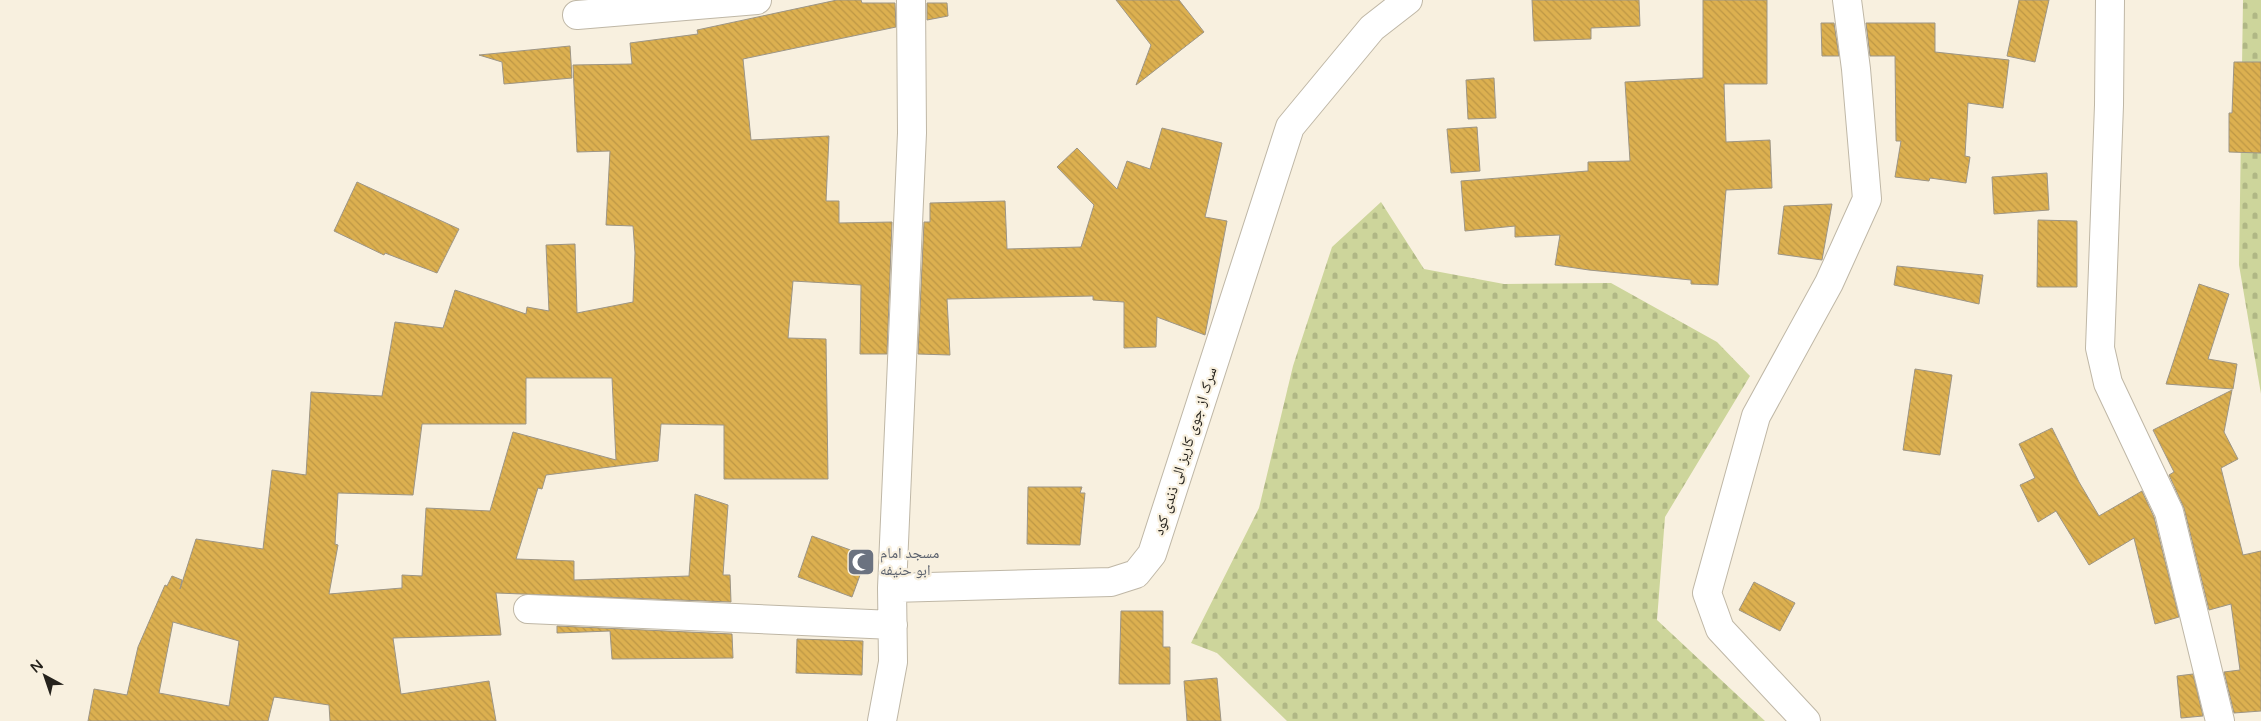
<svg xmlns="http://www.w3.org/2000/svg" width="2261" height="721" font-family="'Varela Round','Noto Naskh Arabic',sans-serif">
  <style>
    .cemetery { fill: url(#cemetery-stones) }
    .building { fill: url(#building-back-hatch); stroke: #9d9585; fill-rule: evenodd }
    .lines { fill: none; stroke-linecap: round; stroke-linejoin: round }
    .minor-casing { stroke: #bfb7a6; stroke-width: 30 }
    .minor { stroke: #fff; stroke-width: 28 }
    .labels { text-anchor: middle; dominant-baseline: central; stroke-width: 4.5; stroke-linejoin: round; paint-order: stroke }
    .street-label { font-size: 15px; fill: #25221c; stroke: #f8f0df }
    .worship-label { font-size: 15px; fill: #5b616d; stroke: #f8f0df; text-anchor: start }
  </style>
  <defs>
    <pattern id="cemetery-stones" width="16" height="16" patternUnits="userSpaceOnUse" patternTransform="scale(1.25)"><rect width="16" height="16" fill="#cdd59b"/><path d="M2 7V4a2 2 0 0 1 4 0v3zM10 15v-3a2 2 0 0 1 4 0v3z" fill="#b0b785"/></pattern>
    <pattern id="building-back-hatch" width="6" height="6" patternUnits="userSpaceOnUse" patternTransform="scale(1.25)"><rect width="6" height="6" fill="#dcb050"/><path d="M-1 5l2 2M0 0l6 6M5-1l2 2" fill="none" stroke="#bd9745"/></pattern>
  </defs>
  <rect width="100%" height="100%" fill="#f8f0df"/>
  <path class="cemetery" d="M 2243,0 L 2261,0 L 2261,394 L 2239,265 Z
    M 1381,202 L 1424,269 L 1504,284 L 1611,283 L 1717,342 L 1750,376 L 1665,517 L 1657,620 L 1765,721 L 1287,721 L 1217,653 L 1191,643 L 1259,508 L 1293,366 L 1332,247 Z"/>
  <path class="building" d="M 837,0 L 861,0 L 862,3 L 895,3 L 896,27 L 743,59 L 751,140 L 829,136 L 826,201 L 839,201 L 839,223 L 892,222 L 887,354 L 860,354 L 861,285 L 793,281 L 788,338 L 826,339 L 828,479 L 724,479 L 724,425 L 661,424 L 658,461 L 546,475 L 542,489 L 538,488 L 516,559 L 574,561 L 574,580 L 689,576 L 695,494 L 728,505 L 723,575 L 730,575 L 731,602 L 496,593 L 501,635 L 393,638 L 401,694 L 489,681 L 496,721 L 330,721 L 329,705 L 274,697 L 268,721 L 88,721 L 94,689 L 127,695 L 138,647 L 165,585 L 167,586 L 172,576 L 182,580 L 180,589 L 196,539 L 263,549 L 272,470 L 306,475 L 311,392 L 382,396 L 395,322 L 443,328 L 455,290 L 526,314 L 527,307 L 549,311 L 546,245 L 575,244 L 577,313 L 633,302 L 635,253 L 633,226 L 606,225 L 610,151 L 577,152 L 573,65 L 632,64 L 630,43 L 698,34 L 697,30 ZM 526,378 L 612,378 L 616,460 L 513,432 L 490,511 L 426,508 L 422,576 L 402,575 L 402,588 L 329,594 L 338,545 L 335,544 L 338,493 L 413,495 L 422,424 L 526,424 ZM 173,622 L 239,641 L 229,706 L 159,693 Z
    M 1116,0 L 1179,0 L 1204,32 L 1136,85 L 1151,45 Z
    M 1532,0 L 1639,0 L 1640,26 L 1591,28 L 1591,39 L 1534,41 Z
    M 1703,0 L 1767,0 L 1767,84 L 1724,84 L 1726,142 L 1770,140 L 1772,188 L 1726,190 L 1718,285 L 1691,284 L 1691,280 L 1589,270 L 1555,265 L 1560,235 L 1515,237 L 1515,226 L 1465,231 L 1461,181 L 1588,171 L 1588,162 L 1630,161 L 1625,82 L 1703,78 Z
    M 2019,0 L 2049,0 L 2035,62 L 2007,56 Z
    M 927,3 L 947,3 L 948,16 L 927,20 Z
    M 1821,23 L 1834,23 L 1839,56 L 1822,56 Z
    M 1866,23 L 1935,23 L 1935,52 L 2009,60 L 2003,108 L 1968,103 L 1965,156 L 1970,157 L 1966,183 L 1930,178 L 1929,181 L 1895,177 L 1901,141 L 1896,141 L 1895,56 L 1870,56 Z
    M 570,46 L 572,78 L 504,84 L 502,62 L 479,55 Z
    M 2234,62 L 2261,62 L 2261,153 L 2229,152 L 2229,113 L 2232,113 Z
    M 1494,78 L 1496,118 L 1468,119 L 1466,80 Z
    M 1477,127 L 1480,171 L 1451,173 L 1447,129 Z
    M 1162,128 L 1222,143 L 1205,217 L 1227,221 L 1205,335 L 1157,317 L 1156,347 L 1124,348 L 1124,302 L 1093,300 L 1093,296 L 947,299 L 950,355 L 918,354 L 924,222 L 930,222 L 930,203 L 1005,201 L 1007,249 L 1081,247 L 1094,205 L 1057,167 L 1077,148 L 1117,189 L 1127,161 L 1150,169 Z
    M 2047,173 L 2049,210 L 1994,214 L 1992,177 Z
    M 357,182 L 459,229 L 437,273 L 385,253 L 384,255 L 334,231 Z
    M 1832,204 L 1822,260 L 1778,254 L 1784,206 Z
    M 2038,220 L 2077,221 L 2077,287 L 2037,287 Z
    M 1897,266 L 1983,275 L 1979,304 L 1894,285 Z
    M 2199,284 L 2229,294 L 2208,359 L 2237,364 L 2233,389 L 2166,384 Z
    M 1915,369 L 1952,375 L 1940,455 L 1903,450 Z
    M 2232,390 L 2224,432 L 2238,459 L 2221,468 L 2243,555 L 2261,551 L 2261,711 L 2234,713 L 2224,672 L 2240,670 L 2231,604 L 2209,610 L 2184,508 L 2169,475 L 2174,472 L 2153,430 Z
    M 2052,428 L 2079,482 L 2099,516 L 2142,491 L 2154,517 L 2179,617 L 2155,624 L 2134,538 L 2089,565 L 2056,511 L 2038,522 L 2020,485 L 2035,478 L 2019,444 Z
    M 1028,487 L 1082,487 L 1080,493 L 1085,493 L 1080,545 L 1027,544 Z
    M 812,536 L 867,556 L 852,597 L 798,577 Z
    M 1754,582 L 1795,603 L 1780,631 L 1739,610 Z
    M 1121,611 L 1163,611 L 1163,647 L 1170,647 L 1170,684 L 1119,684 Z
    M 557,626 L 732,634 L 733,658 L 612,659 L 610,631 L 557,633 Z
    M 797,639 L 863,641 L 862,675 L 796,673 Z
    M 2193,674 L 2203,716 L 2181,718 L 2177,676 Z
    M 1217,678 L 1221,721 L 1187,721 L 1184,681 Z"/>
  <g class="lines">
    <g class="minor-casing">
      <path id="minor" d="M 2110,0 L 2109,105 L 2100,348 L 2108,383 L 2169,512 L 2220,721
        M 577,15 L 757,0
        M 892,588 L 912,133 L 911,0
        M 528,609 L 893,625
        M 882,721 L 893,662 L 892,588 L 1111,582 L 1136,574 L 1152,554 L 1290,127 L 1372,28 L 1408,0
        M 1806,721 L 1720,629 L 1707,593 L 1756,416 L 1829,283 L 1867,199 L 1856,69 L 1847,0"/>
    </g>
    <use href="#minor" class="minor"/>
  </g>
  <defs>
    <g id="mosque-square" transform="scale(1.4375)"><rect x="-9" y="-9" width="18" height="18" rx="4" fill="#6b7280" stroke="#f8f0df"/><path d="M3.5-4.9A6 6 0 1 0 3.5 4.9A5 5 0 1 1 3.5-4.9Z" fill="#fff"/></g>
  </defs>
  <g fill-rule="evenodd">
    <use href="#mosque-square" x="861" y="562"/>
  </g>
  <g class="labels">
    <g class="street-label">
      <text transform="translate(1185 451) rotate(-72)">سرک از جوی کاریز الی ذندی کود</text>
    </g>
    <g class="worship-label">
      <text x="880" y="553">مسجد امام<tspan x="880" dy="17">ابو حنیفه</tspan></text>
    </g>
  </g>
  <g transform="translate(45 676) rotate(320)" stroke="#f8f0df" stroke-width="4" paint-order="stroke">
  <path d="M0-4L9 19L0 12L-9 19Z" fill="#25221c"/>
  <text y="-8" font-size="14" font-weight="bold" text-anchor="middle" fill="#25221c">N</text>
  </g>
</svg>
